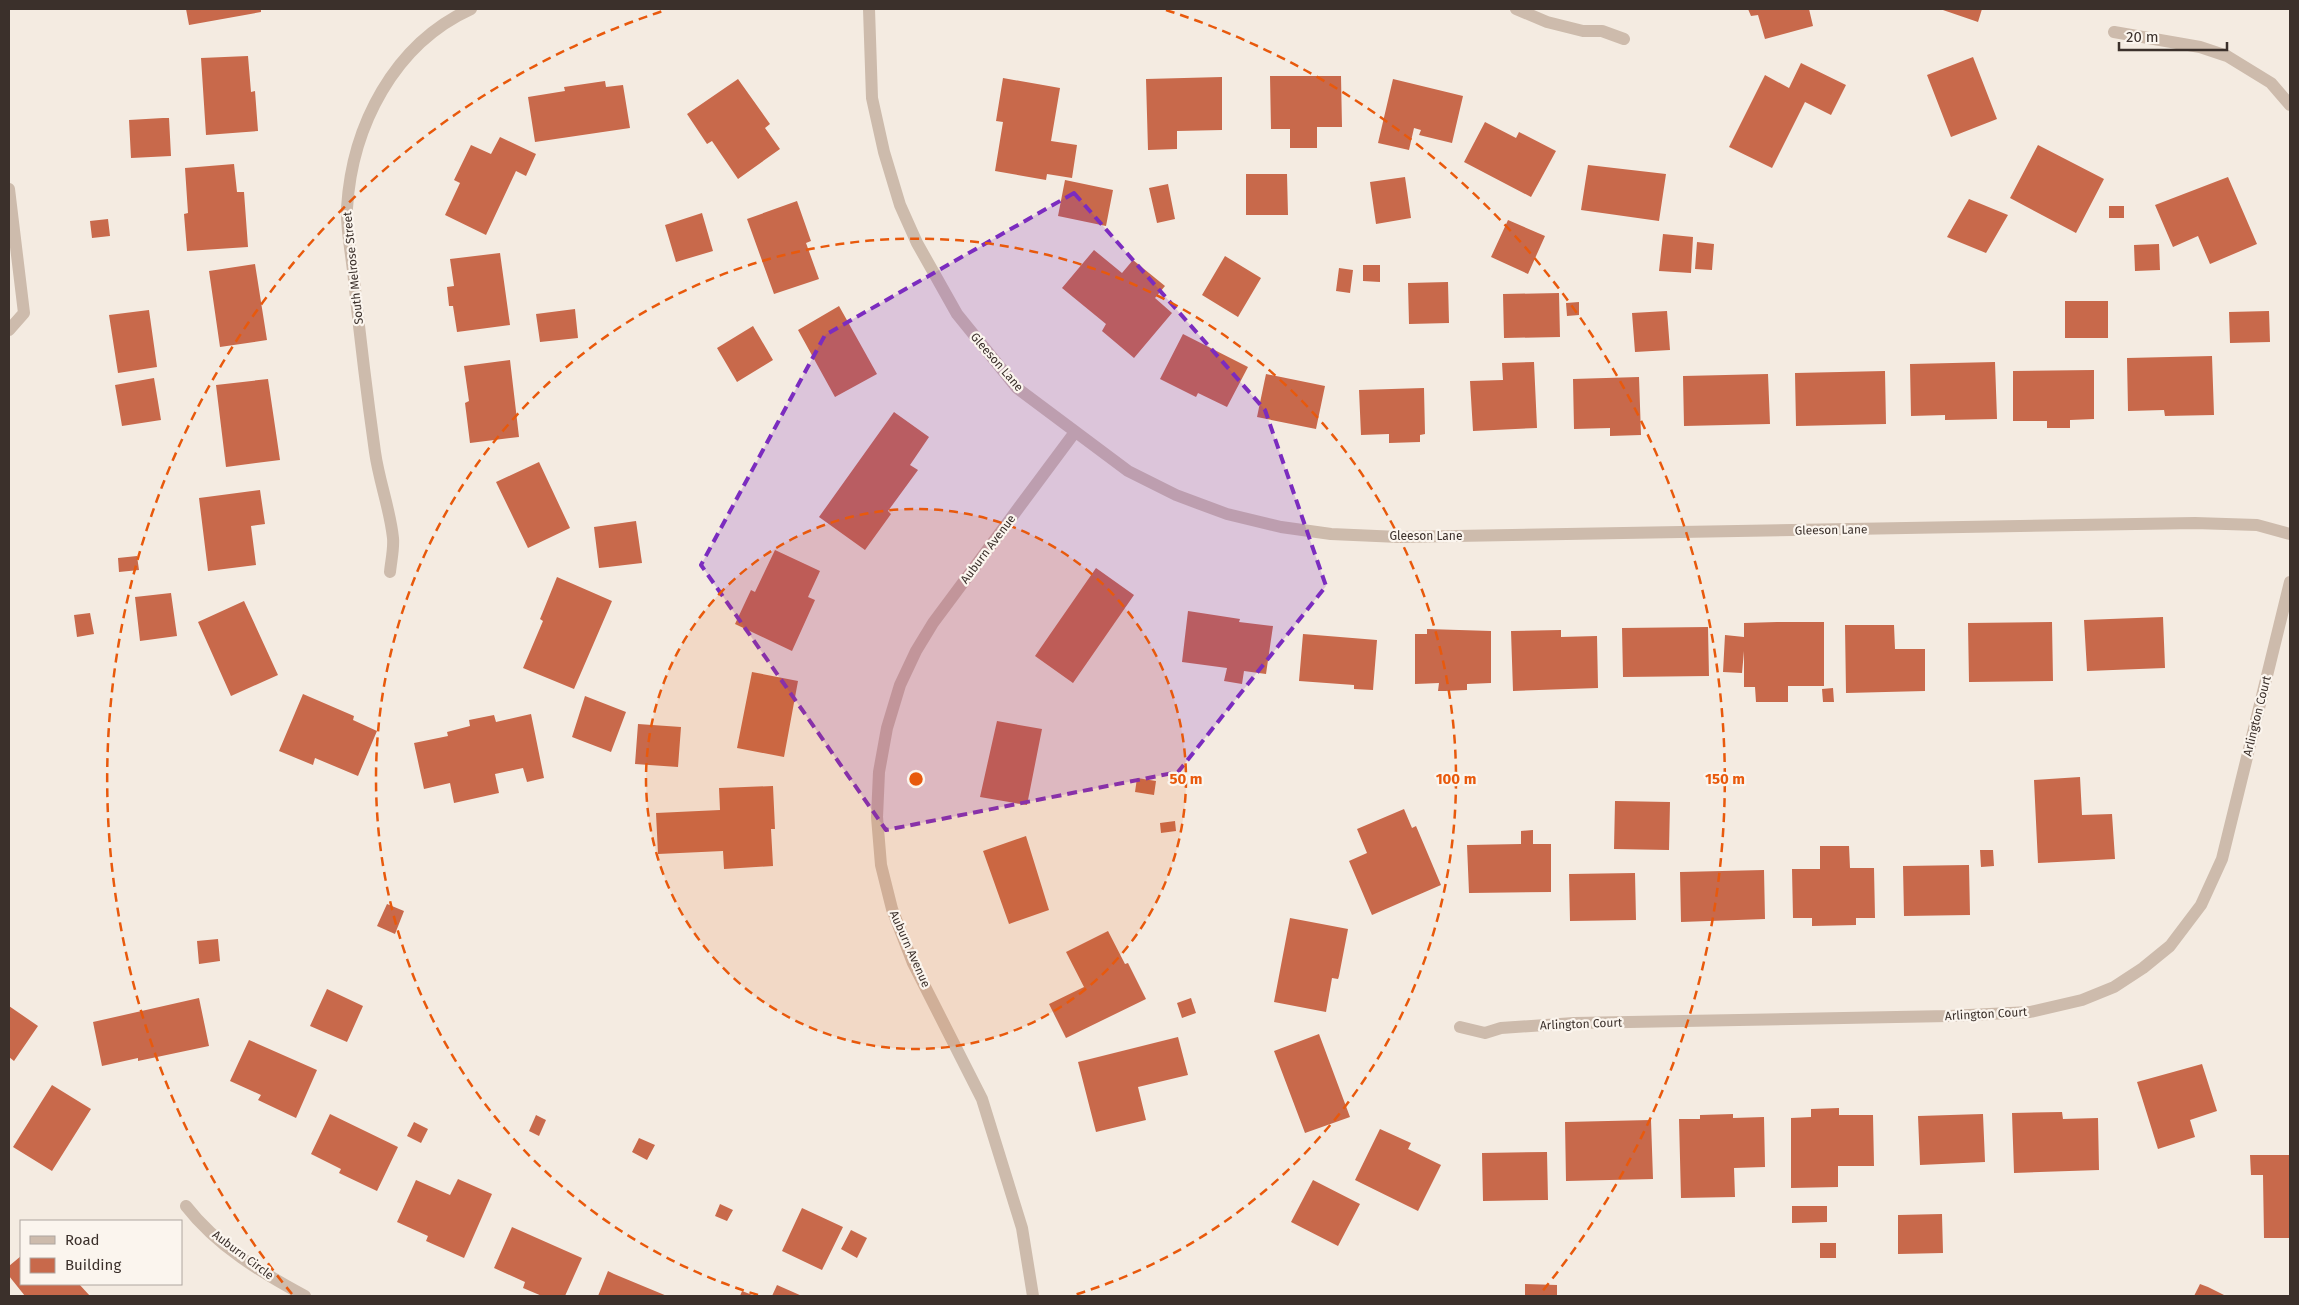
<svg xmlns="http://www.w3.org/2000/svg" width="2299" height="1305" font-family="'Fira Sans',sans-serif">
  <style>
    .building { fill: #c8694b }
    .lines { fill: none; stroke-linecap: round; stroke-linejoin: round }
    .street { stroke: #cdbbac; stroke-width: 12 }
    .marked { fill: #7b2cbf; fill-opacity: 0.2; stroke: #7b2cbf; stroke-width: 4; stroke-dasharray: 10 6; stroke-linejoin: round }
    .ring { fill: none; stroke: #e8590c; stroke-width: 2.5; stroke-dasharray: 9 6 }
    .labels { text-anchor: middle; dominant-baseline: central; stroke-width: 4.5; stroke-linejoin: round; paint-order: stroke }
    .street-label { font-size: 12px; fill: #3b302b; stroke: #fbf5ee }
    .centre { fill: #e8590c; stroke: #fbf5ee; stroke-width: 2.5 }
    .ring-label { font-size: 15px; text-anchor: middle; font-weight: bold; fill: #e8590c; stroke: #fbf5ee; stroke-width: 4.5; stroke-linejoin: round; paint-order: stroke }
  </style>
  <rect width="100%" height="100%" fill="#f4ebe1"/>
  <path class="building" d="M 186,9 L 261,9 L 261,12 L 189,25 Z
    M 1748,9 L 1809,9 L 1813,26 L 1765,39 L 1758,15 L 1751,16 Z
    M 1940,9 L 1982,9 L 1978,22 Z
    M 248,56 L 251,92 L 255,91 L 258,131 L 206,135 L 201,58 Z
    M 1973,57 L 1997,119 L 1951,137 L 1927,75 Z
    M 1801,63 L 1846,85 L 1831,115 L 1805,102 L 1772,168 L 1729,147 L 1765,75 L 1789,88 Z
    M 1270,76 L 1341,76 L 1342,127 L 1317,127 L 1317,148 L 1290,148 L 1290,129 L 1271,129 Z
    M 1222,77 L 1222,130 L 1177,131 L 1177,149 L 1148,150 L 1146,79 Z
    M 1003,78 L 1060,88 L 1051,141 L 1077,145 L 1072,178 L 1047,174 L 1046,180 L 995,171 L 1003,122 L 996,121 Z
    M 738,79 L 770,124 L 765,128 L 780,149 L 738,179 L 712,141 L 707,144 L 687,114 Z
    M 1393,79 L 1463,96 L 1452,143 L 1419,135 L 1421,130 L 1414,128 L 1409,150 L 1378,143 Z
    M 605,81 L 606,87 L 623,85 L 630,128 L 535,142 L 528,97 L 565,91 L 564,87 Z
    M 163,118 L 169,118 L 171,156 L 131,158 L 129,120 Z
    M 1485,122 L 1516,138 L 1519,132 L 1556,151 L 1531,197 L 1464,162 Z
    M 500,137 L 536,154 L 526,176 L 516,171 L 486,235 L 445,215 L 460,183 L 454,180 L 471,145 L 491,154 Z
    M 2038,145 L 2104,179 L 2076,233 L 2010,198 Z
    M 234,164 L 237,192 L 244,192 L 248,247 L 187,251 L 184,214 L 188,213 L 185,168 Z
    M 1588,165 L 1666,174 L 1659,221 L 1581,210 Z
    M 1246,174 L 1287,174 L 1288,215 L 1246,215 Z
    M 1405,177 L 1411,218 L 1376,224 L 1370,182 Z
    M 2228,177 L 2257,244 L 2210,264 L 2198,236 L 2173,247 L 2155,205 Z
    M 1065,180 L 1113,190 L 1106,226 L 1058,216 Z
    M 1168,184 L 1175,219 L 1157,223 L 1149,188 Z
    M 1969,199 L 2008,215 L 1986,253 L 1947,237 Z
    M 797,201 L 811,241 L 806,243 L 819,279 L 774,294 L 747,219 Z
    M 2109,206 L 2124,206 L 2124,218 L 2109,218 Z
    M 702,213 L 713,251 L 676,262 L 665,225 Z
    M 108,219 L 110,236 L 92,238 L 90,221 Z
    M 1508,220 L 1545,236 L 1528,274 L 1491,257 Z
    M 1663,234 L 1693,237 L 1691,273 L 1659,271 Z
    M 1697,242 L 1714,244 L 1712,270 L 1695,269 Z
    M 2159,244 L 2160,270 L 2135,271 L 2134,245 Z
    M 1094,250 L 1122,273 L 1133,260 L 1165,286 L 1155,298 L 1172,313 L 1134,358 L 1102,331 L 1106,324 L 1062,288 Z
    M 500,253 L 510,325 L 457,332 L 453,306 L 449,306 L 447,287 L 454,286 L 450,259 Z
    M 1225,256 L 1261,278 L 1238,317 L 1202,295 Z
    M 255,264 L 267,340 L 220,347 L 209,271 Z
    M 1363,265 L 1380,265 L 1380,282 L 1363,281 Z
    M 1339,268 L 1353,270 L 1350,293 L 1336,291 Z
    M 1448,282 L 1449,323 L 1409,324 L 1408,283 Z
    M 1559,293 L 1560,337 L 1504,338 L 1503,294 Z
    M 2065,301 L 2108,301 L 2108,338 L 2065,338 Z
    M 1579,302 L 1579,315 L 1567,316 L 1566,303 Z
    M 839,306 L 877,374 L 835,397 L 798,330 Z
    M 575,309 L 578,338 L 540,342 L 536,314 Z
    M 149,310 L 157,367 L 118,373 L 109,315 Z
    M 1667,311 L 1670,350 L 1635,352 L 1632,313 Z
    M 2269,311 L 2270,342 L 2230,343 L 2229,312 Z
    M 753,326 L 773,360 L 737,382 L 717,348 Z
    M 1183,334 L 1248,367 L 1227,407 L 1198,393 L 1196,397 L 1160,379 Z
    M 2212,356 L 2214,415 L 2165,416 L 2164,410 L 2128,411 L 2127,358 Z
    M 510,360 L 519,437 L 470,443 L 465,403 L 469,401 L 464,366 Z
    M 1534,362 L 1537,428 L 1473,431 L 1470,381 L 1503,380 L 1502,363 Z
    M 1995,362 L 1997,419 L 1945,420 L 1945,415 L 1911,416 L 1910,364 Z
    M 2094,370 L 2094,419 L 2070,420 L 2070,428 L 2047,428 L 2047,421 L 2013,421 L 2013,371 Z
    M 1885,371 L 1886,424 L 1796,426 L 1795,373 Z
    M 1266,374 L 1325,386 L 1316,429 L 1257,417 Z
    M 1768,374 L 1770,424 L 1684,426 L 1683,376 Z
    M 1639,377 L 1641,435 L 1610,436 L 1610,428 L 1574,429 L 1573,379 Z
    M 154,378 L 161,420 L 122,426 L 115,385 Z
    M 268,379 L 280,460 L 226,467 L 216,385 Z
    M 1424,388 L 1425,434 L 1420,435 L 1420,442 L 1389,443 L 1389,434 L 1361,435 L 1359,390 Z
    M 894,412 L 929,437 L 910,465 L 918,470 L 888,511 L 891,514 L 865,550 L 819,517 Z
    M 539,462 L 570,528 L 528,548 L 496,482 Z
    M 260,490 L 265,524 L 251,526 L 256,565 L 208,571 L 199,498 Z
    M 636,521 L 642,563 L 599,568 L 594,527 Z
    M 775,550 L 820,571 L 808,597 L 815,600 L 792,651 L 735,624 L 751,590 L 755,592 Z
    M 137,556 L 139,570 L 119,572 L 118,558 Z
    M 1096,568 L 1134,595 L 1073,683 L 1035,656 Z
    M 557,577 L 612,601 L 574,689 L 523,668 L 543,621 L 540,619 Z
    M 171,593 L 177,636 L 140,641 L 135,597 Z
    M 244,601 L 278,675 L 231,696 L 198,622 Z
    M 1188,611 L 1240,619 L 1239,622 L 1273,626 L 1266,674 L 1244,671 L 1242,684 L 1224,681 L 1227,668 L 1182,662 Z
    M 90,613 L 94,634 L 77,637 L 74,615 Z
    M 2163,617 L 2165,668 L 2087,671 L 2084,620 Z
    M 1777,622 L 1824,622 L 1824,686 L 1788,686 L 1788,702 L 1756,702 L 1755,687 L 1744,687 L 1744,651 L 1742,673 L 1723,672 L 1725,635 L 1744,637 L 1744,623 Z
    M 2052,622 L 2053,681 L 1969,682 L 1968,623 Z
    M 1845,625 L 1894,625 L 1895,649 L 1925,649 L 1925,691 L 1846,693 Z
    M 1708,627 L 1709,676 L 1623,677 L 1622,628 Z
    M 1427,629 L 1491,631 L 1491,683 L 1467,684 L 1467,690 L 1445,691 L 1438,691 L 1439,683 L 1415,684 L 1415,634 L 1427,634 Z
    M 1561,630 L 1561,637 L 1597,636 L 1598,688 L 1513,691 L 1511,631 Z
    M 1303,634 L 1377,640 L 1373,690 L 1354,689 L 1354,685 L 1299,681 Z
    M 752,672 L 798,681 L 784,757 L 737,748 Z
    M 1833,688 L 1834,702 L 1823,702 L 1822,689 Z
    M 303,694 L 354,716 L 353,720 L 377,731 L 358,776 L 315,758 L 313,765 L 279,751 Z
    M 585,696 L 626,712 L 611,752 L 572,737 Z
    M 531,714 L 544,778 L 527,782 L 523,768 L 495,774 L 499,793 L 454,803 L 450,783 L 424,789 L 414,743 L 448,736 L 447,732 L 470,726 L 469,720 L 494,715 L 496,722 Z
    M 997,721 L 1042,729 L 1027,805 L 980,797 Z
    M 638,724 L 681,727 L 678,767 L 635,764 Z
    M 2080,777 L 2082,815 L 2112,814 L 2115,859 L 2038,863 L 2034,780 Z
    M 1137,778 L 1156,781 L 1154,795 L 1135,792 Z
    M 773,786 L 775,829 L 771,829 L 773,866 L 724,869 L 723,851 L 658,854 L 656,813 L 720,810 L 719,788 Z
    M 1615,801 L 1670,802 L 1669,850 L 1614,849 Z
    M 1404,809 L 1412,828 L 1416,826 L 1441,885 L 1372,915 L 1349,861 L 1367,853 L 1357,829 Z
    M 1175,821 L 1176,831 L 1161,833 L 1160,823 Z
    M 1533,830 L 1533,844 L 1551,844 L 1551,892 L 1469,893 L 1467,845 L 1521,844 L 1521,831 Z
    M 1026,836 L 1049,910 L 1009,924 L 983,851 Z
    M 1820,846 L 1849,846 L 1850,868 L 1874,868 L 1875,918 L 1856,918 L 1856,925 L 1812,926 L 1812,918 L 1793,918 L 1792,869 L 1820,869 Z
    M 1980,850 L 1993,850 L 1994,866 L 1981,867 Z
    M 1969,865 L 1970,915 L 1904,916 L 1903,866 Z
    M 1764,870 L 1765,919 L 1681,922 L 1680,872 Z
    M 1635,873 L 1636,920 L 1570,921 L 1569,874 Z
    M 387,904 L 404,911 L 395,934 L 377,926 Z
    M 1290,918 L 1348,929 L 1339,976 L 1338,979 L 1332,978 L 1326,1012 L 1274,1002 Z
    M 1108,931 L 1125,964 L 1128,963 L 1146,999 L 1066,1038 L 1049,1004 L 1084,987 L 1066,952 Z
    M 218,939 L 220,961 L 199,964 L 197,941 Z
    M 327,989 L 363,1006 L 347,1042 L 310,1026 Z
    M 199,998 L 209,1046 L 138,1061 L 138,1058 L 102,1066 L 93,1022 Z
    M 1191,998 L 1196,1013 L 1182,1018 L 1177,1003 Z
    M 9,1006 L 38,1026 L 14,1061 L 9,1057 Z
    M 1319,1034 L 1350,1117 L 1305,1133 L 1274,1051 Z
    M 1178,1037 L 1188,1075 L 1138,1087 L 1146,1120 L 1096,1132 L 1078,1062 Z
    M 249,1040 L 317,1070 L 296,1118 L 258,1100 L 261,1095 L 230,1081 Z
    M 2202,1064 L 2217,1111 L 2190,1120 L 2195,1137 L 2158,1149 L 2137,1082 Z
    M 52,1085 L 91,1109 L 52,1171 L 13,1147 Z
    M 1839,1108 L 1839,1115 L 1873,1115 L 1874,1166 L 1838,1166 L 1838,1187 L 1791,1188 L 1791,1118 L 1811,1117 L 1811,1109 Z
    M 2062,1112 L 2063,1119 L 2098,1118 L 2099,1170 L 2014,1173 L 2012,1113 Z
    M 330,1114 L 398,1147 L 377,1191 L 339,1173 L 341,1169 L 311,1154 Z
    M 1733,1114 L 1733,1118 L 1764,1117 L 1765,1167 L 1734,1168 L 1735,1197 L 1681,1198 L 1679,1119 L 1700,1119 L 1700,1115 Z
    M 1983,1114 L 1985,1162 L 1920,1165 L 1918,1116 Z
    M 536,1115 L 546,1120 L 539,1136 L 529,1131 Z
    M 1651,1120 L 1653,1179 L 1566,1181 L 1565,1122 Z
    M 414,1122 L 428,1129 L 421,1143 L 407,1136 Z
    M 1380,1129 L 1411,1143 L 1408,1149 L 1441,1165 L 1418,1211 L 1355,1180 Z
    M 639,1138 L 655,1145 L 647,1160 L 632,1152 Z
    M 1547,1152 L 1548,1200 L 1483,1201 L 1482,1153 Z
    M 2250,1155 L 2290,1155 L 2290,1238 L 2264,1238 L 2263,1175 L 2251,1175 Z
    M 458,1179 L 492,1194 L 464,1258 L 426,1241 L 428,1236 L 397,1222 L 416,1180 L 450,1195 Z
    M 1313,1180 L 1360,1204 L 1338,1246 L 1291,1222 Z
    M 720,1204 L 733,1210 L 727,1221 L 715,1216 Z
    M 1792,1206 L 1827,1206 L 1827,1222 L 1792,1223 Z
    M 802,1208 L 843,1227 L 822,1270 L 782,1251 Z
    M 1942,1214 L 1943,1253 L 1898,1254 L 1898,1215 Z
    M 512,1227 L 582,1258 L 565,1296 L 542,1296 L 523,1288 L 525,1282 L 494,1268 Z
    M 851,1230 L 867,1238 L 857,1258 L 841,1249 Z
    M 1820,1243 L 1836,1243 L 1836,1258 L 1820,1258 Z
    M 21,1256 L 21,1284 L 79,1284 L 90,1296 L 25,1296 L 9,1276 L 9,1266 Z
    M 608,1271 L 614,1274 L 667,1296 L 598,1296 Z
    M 1525,1284 L 1557,1285 L 1557,1296 L 1525,1296 Z
    M 2200,1284 L 2208,1287 L 2226,1296 L 2194,1296 Z
    M 777,1285 L 802,1296 L 772,1296 Z
    M 742,1291 L 755,1296 L 740,1296 Z"/>
  <g class="lines">
    <path class="street" d="M 869,9 L 872,98 L 884,152 L 900,205 L 917,243 L 957,314 L 1017,388 L 1128,471 L 1176,495 L 1227,514 L 1281,527 L 1331,534 L 1399,537 L 2195,523 L 2257,525 L 2290,534
      M 1516,9 L 1547,22 L 1583,31 L 1602,31 L 1624,39
      M 2114,32 L 2200,47 L 2227,56 L 2271,83 L 2290,105
      M 9,189 L 24,313 L 9,330
      M 390,572 C 391,561 394,549 393,538 C 390,509 379,481 375,452 C 367,395 360,337 354,280 C 352,256 346,231 347,208 C 352,126 394,44 471,9
      M 1460,1027 L 1485,1033 L 1501,1028 L 1574,1023 L 1949,1016 L 2030,1012 L 2082,1000 L 2114,987 L 2143,968 L 2170,946 L 2201,905 L 2222,859 L 2290,582
      M 186,1206 C 217,1246 262,1273 305,1296
      M 1033,1296 L 1022,1228 L 982,1099 L 913,963 L 892,909 L 881,865 L 877,817 L 879,772 L 887,728 L 900,685 L 916,651 L 933,623 L 1075,432"/>
  </g>
  <path class="marked" d="M 1074,193 L 1265,410 L 1326,586 L 1178,772 L 886,830 L 701,565 L 825,335 Z"/>
  <circle cx="916" cy="779" r="270" fill="#e8590c" fill-opacity=".12"/>
  <g class="ring">
    <circle cx="916" cy="779" r="270"/>
    <path d="M758 1295A540 540 0 1 1 1074 1295"/>
    <path d="M292 1294A809 809 0 0 1 666 10M1166 10A809 809 0 0 1 1540 1294"/>
  </g>
  <g class="labels">
    <g class="street-label">
      <text transform="translate(353 268) rotate(-96)">South Melrose Street</text>
      <text transform="translate(997 362) rotate(49)">Gleeson Lane</text>
      <text transform="translate(1831 530) rotate(-1)">Gleeson Lane</text>
      <text x="1426" y="536">Gleeson Lane</text>
      <text transform="translate(988 549) rotate(-53)">Auburn Avenue</text>
      <text transform="translate(2257 716) rotate(-76)">Arlington Court</text>
      <text transform="translate(910 949) rotate(66)">Auburn Avenue</text>
      <text transform="translate(1986 1014) rotate(-3)">Arlington Court</text>
      <text transform="translate(1581 1024) rotate(-2)">Arlington Court</text>
      <text transform="translate(243 1255) rotate(37)">Auburn Circle</text>
    </g>
  </g>
  <circle cx="916" cy="779" r="8" class="centre"/>
  <g class="ring-label">
    <text x="1186" y="784">50 m</text>
    <text x="1456" y="784">100 m</text>
    <text x="1725" y="784">150 m</text>
  </g>
  <rect width="2299" height="1305" fill="none" stroke="#3b302b" stroke-width="20"/>
  <rect x="20" y="1220" width="162" height="65" fill="#fbf5ee" stroke="#aea6a0"/>
  <rect x="30" y="1236" width="25" height="8" fill="#cdbbac" stroke="#aea6a0"/>
  <text x="65" y="1245" font-size="15" fill="#3b302b">Road</text>
  <rect x="30" y="1258" width="25" height="15" fill="#c8694b" stroke="#aea6a0"/>
  <text x="65" y="1270" font-size="15" fill="#3b302b">Building</text>
  <path d="M2119 42v8h108v-8" fill="none" stroke="#3b302b" stroke-width="2.5"/>
  <text x="2126" y="42" font-size="15" fill="#3b302b" stroke="#fbf5ee" stroke-width="4" paint-order="stroke">20 m</text>
</svg>
